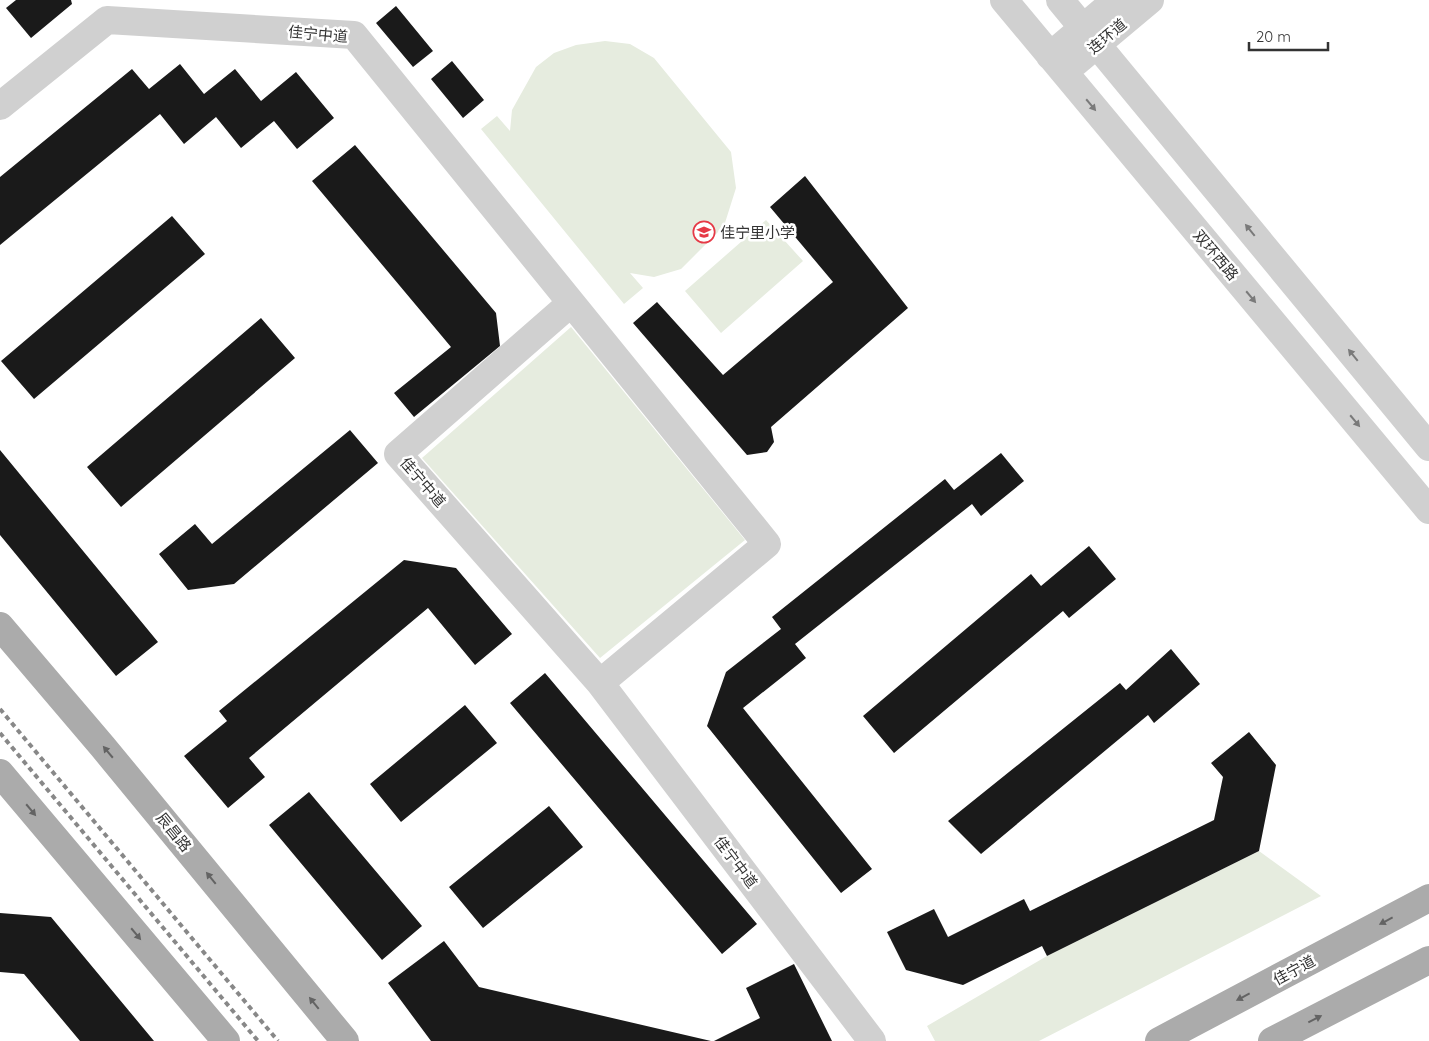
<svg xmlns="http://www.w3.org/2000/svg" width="1429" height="1041" font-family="Quicksand,'Noto Sans SC',sans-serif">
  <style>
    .green { fill: #e6ecdf }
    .building { fill: #1a1a1a }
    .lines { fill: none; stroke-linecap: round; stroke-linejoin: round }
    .minor { stroke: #d0d0d0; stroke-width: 28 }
    .major { stroke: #ababab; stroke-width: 28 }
    .rail { stroke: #888; stroke-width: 4; stroke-dasharray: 5 4; stroke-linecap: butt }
    .oneway { fill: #7a7a7a }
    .oneway2 { fill: #636363 }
    .labels { text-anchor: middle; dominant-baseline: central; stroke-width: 5; stroke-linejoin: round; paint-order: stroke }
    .street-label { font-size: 15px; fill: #333; stroke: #fff }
    .poi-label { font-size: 15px; fill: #333; stroke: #fff; text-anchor: start }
  </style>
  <rect width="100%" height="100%" fill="#fff"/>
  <path class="green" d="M 605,41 L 630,44 L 654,58 L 731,152 L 736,188 L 724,226 L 681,269 L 654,277 L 630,273 L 643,288 L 624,304 L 481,129 L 497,116 L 510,131 L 512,110 L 536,67 L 554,53 L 576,45 Z
    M 766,220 L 803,261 L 721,333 L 685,291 Z
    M 571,327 L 745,540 L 600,658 L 422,458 Z
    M 1259,851 L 1321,896 L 1039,1041 L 935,1041 L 927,1026 L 1047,956 Z"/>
  <path class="building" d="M 16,0 L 71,0 L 72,4 L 31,38 L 6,8 Z
    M 396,6 L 433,51 L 413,67 L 376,23 Z
    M 452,61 L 484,100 L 463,118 L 431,79 Z
    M 180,64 L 204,94 L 235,69 L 261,101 L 296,72 L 334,118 L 297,149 L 274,121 L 241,148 L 216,117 L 184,144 L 160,114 L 0,245 L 0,177 L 132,69 L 149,89 Z
    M 355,145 L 496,313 L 500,346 L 414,417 L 394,393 L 451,347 L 312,181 Z
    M 805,176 L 908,308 L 771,427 L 774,442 L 767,452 L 747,455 L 633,323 L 657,302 L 723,375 L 833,282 L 770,207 Z
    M 172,216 L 205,254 L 34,399 L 1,361 Z
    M 261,318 L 295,358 L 121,507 L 87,467 Z
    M 350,430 L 378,463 L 234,584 L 188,590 L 159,554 L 195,524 L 212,544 Z
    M 0,450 L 158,642 L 116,676 L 0,535 Z
    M 1001,453 L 1024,481 L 981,516 L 972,504 L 795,644 L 806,658 L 743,708 L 872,869 L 841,893 L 707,726 L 726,672 L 781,629 L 772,617 L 945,479 L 954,490 Z
    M 1089,546 L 1116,579 L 1069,618 L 1063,611 L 894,753 L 863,716 L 1031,574 L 1041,586 Z
    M 404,560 L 456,568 L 512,634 L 475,665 L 428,608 L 249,758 L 265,777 L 228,808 L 184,756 L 227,721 L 219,711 Z
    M 1171,649 L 1200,684 L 1154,723 L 1148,715 L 981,854 L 948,821 L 1120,683 L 1126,690 Z
    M 545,673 L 757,924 L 722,954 L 510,703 Z
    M 465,705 L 497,743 L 401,822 L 370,784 Z
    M 1249,732 L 1276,765 L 1259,851 L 1047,956 L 1042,946 L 963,985 L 906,970 L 887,932 L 934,909 L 948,937 L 1024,899 L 1030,911 L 1214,820 L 1223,777 L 1211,763 Z
    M 309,792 L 422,926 L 382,960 L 269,825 Z
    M 549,806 L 583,847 L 483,928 L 449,887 Z
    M 0,913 L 51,917 L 154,1041 L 80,1041 L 24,974 L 0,972 Z
    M 444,941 L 479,987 L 711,1041 L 431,1041 L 388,983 Z
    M 794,964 L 832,1041 L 714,1041 L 760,1018 L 746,988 Z"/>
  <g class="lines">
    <path class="minor" d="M 1004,0 L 1429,510
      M 1060,0 L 1429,447
      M 1050,56 L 1116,0
      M 1064,72 L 1150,0
      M 0,106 L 107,20 L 354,35 L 767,544 L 600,683
      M 571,303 L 398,454 L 600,683 L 872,1041"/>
    <path class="major" d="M 0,626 L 103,747 L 345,1041
      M 0,773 L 226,1041
      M 1159,1041 L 1429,898
      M 1272,1041 L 1429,960"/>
    <path class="rail" d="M 0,709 L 278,1041
      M 0,733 L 258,1041"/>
  </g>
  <defs><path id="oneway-solid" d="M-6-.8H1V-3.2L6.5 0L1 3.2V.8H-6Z" transform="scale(1.25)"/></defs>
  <g class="oneway">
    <use href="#oneway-solid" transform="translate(1091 105) rotate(50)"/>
    <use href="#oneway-solid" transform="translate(1250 230) rotate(-129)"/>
    <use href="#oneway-solid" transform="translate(1251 297) rotate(50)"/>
    <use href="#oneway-solid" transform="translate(1353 355) rotate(-129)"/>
    <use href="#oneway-solid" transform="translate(1355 421) rotate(50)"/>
  </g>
  <g class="oneway2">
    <use href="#oneway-solid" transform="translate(108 752) rotate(-130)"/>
    <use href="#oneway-solid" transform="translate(31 810) rotate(50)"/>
    <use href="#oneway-solid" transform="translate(211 878) rotate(-129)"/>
    <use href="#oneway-solid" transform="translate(1386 921) rotate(152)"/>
    <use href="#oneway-solid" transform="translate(136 934) rotate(50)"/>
    <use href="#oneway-solid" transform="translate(1243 997) rotate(152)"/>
    <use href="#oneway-solid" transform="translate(314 1003) rotate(-129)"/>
    <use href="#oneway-solid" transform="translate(1315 1019) rotate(-27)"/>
  </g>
  <defs>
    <g id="school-ring" transform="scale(1.125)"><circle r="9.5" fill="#fff" stroke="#e63946" stroke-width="1.5"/><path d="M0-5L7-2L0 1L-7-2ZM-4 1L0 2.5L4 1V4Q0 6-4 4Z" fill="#e63946"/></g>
  </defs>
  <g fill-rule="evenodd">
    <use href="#school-ring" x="704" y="232"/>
  </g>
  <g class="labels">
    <g class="street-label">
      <text transform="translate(318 34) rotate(5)">佳宁中道</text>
      <text transform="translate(1107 36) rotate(-40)">连环道</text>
      <text transform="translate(1216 255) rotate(50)">双环西路</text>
      <text transform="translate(423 482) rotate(49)">佳宁中道</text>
      <text transform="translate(174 832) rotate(51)">辰昌路</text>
      <text transform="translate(736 862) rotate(53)">佳宁中道</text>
      <text transform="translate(1294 970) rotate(-28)">佳宁道</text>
    </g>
    <g class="poi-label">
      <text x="720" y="232">佳宁里小学</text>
    </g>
  </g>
  <path d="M1249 42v8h79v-8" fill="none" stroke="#333333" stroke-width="2.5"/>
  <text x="1256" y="42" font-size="15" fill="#333333" stroke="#ffffff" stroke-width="4" paint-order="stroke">20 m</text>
</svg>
